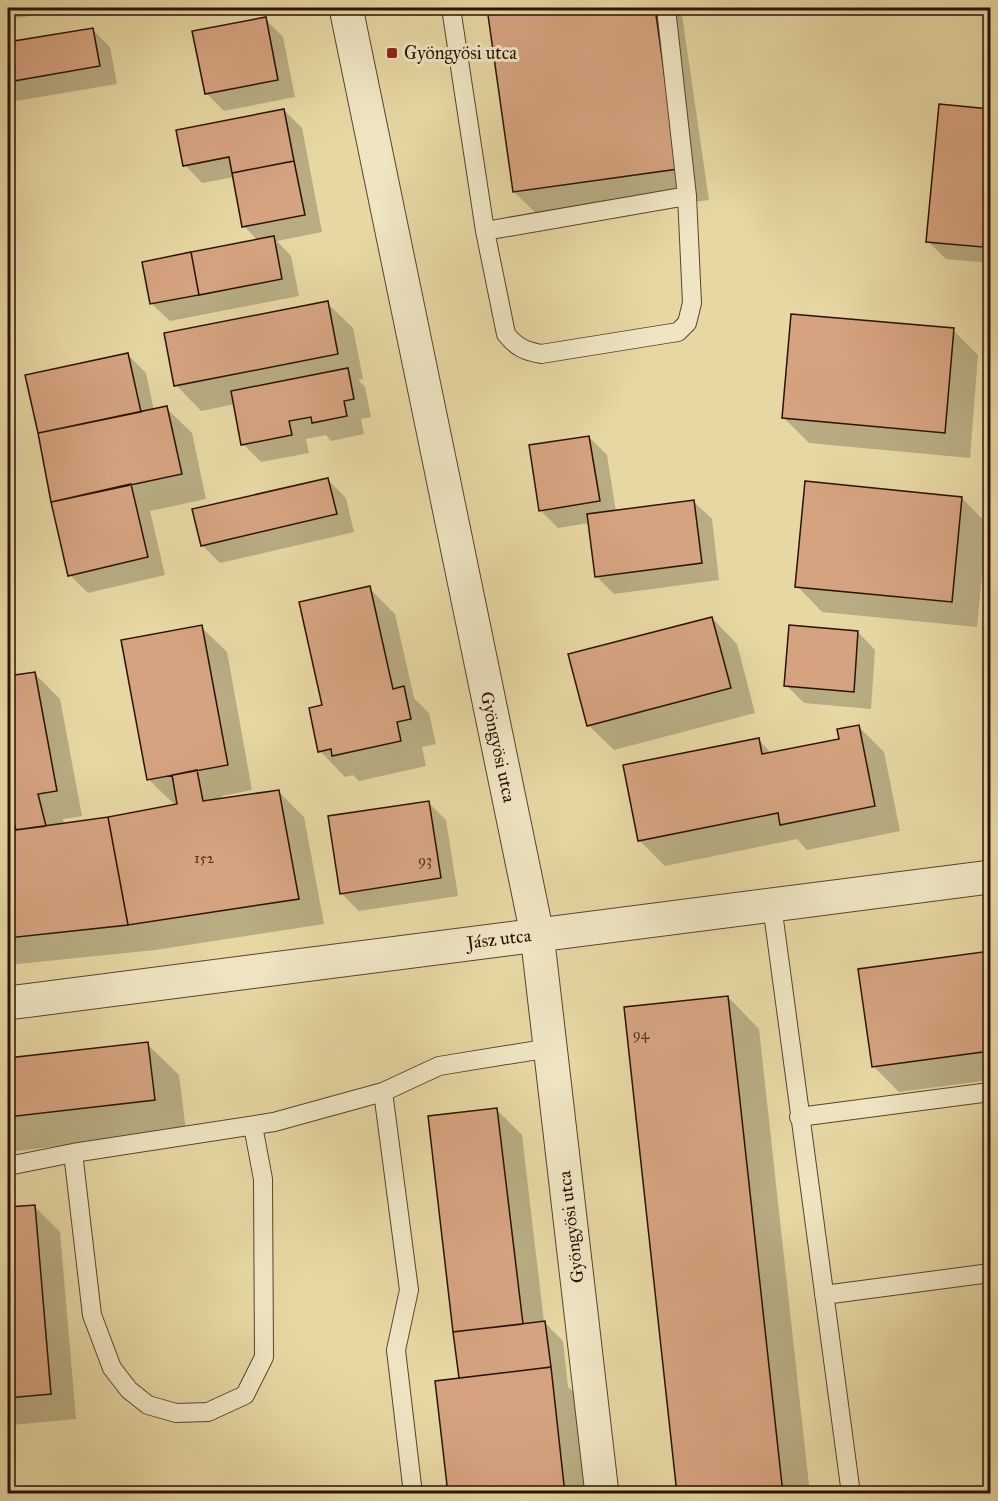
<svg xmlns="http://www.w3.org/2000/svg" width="998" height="1501" font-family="'IM FELL Great Primer',serif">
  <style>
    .shadow { fill: #0003 }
    .building { fill: #d5a380; stroke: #2c1204; stroke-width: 1.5 }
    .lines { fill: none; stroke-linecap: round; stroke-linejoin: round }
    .lane-casing { stroke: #5a432c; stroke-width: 20 }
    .street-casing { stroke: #5a432c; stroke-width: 35 }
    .lane { stroke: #efe5c3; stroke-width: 18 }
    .street { stroke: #efe5c3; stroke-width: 33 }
    .poi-dot { fill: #8f2418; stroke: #efe5c3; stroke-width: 2 }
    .labels { text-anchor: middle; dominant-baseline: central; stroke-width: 6; stroke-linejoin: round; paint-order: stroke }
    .number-label { font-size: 15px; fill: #563623 }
    .poi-label { font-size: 18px; fill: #2c1204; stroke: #efe5c3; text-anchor: start }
    .street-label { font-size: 18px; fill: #2c1204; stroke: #efe5c3 }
  </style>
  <rect width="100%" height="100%" fill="#e6d7a3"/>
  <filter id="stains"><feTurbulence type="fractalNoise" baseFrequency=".00333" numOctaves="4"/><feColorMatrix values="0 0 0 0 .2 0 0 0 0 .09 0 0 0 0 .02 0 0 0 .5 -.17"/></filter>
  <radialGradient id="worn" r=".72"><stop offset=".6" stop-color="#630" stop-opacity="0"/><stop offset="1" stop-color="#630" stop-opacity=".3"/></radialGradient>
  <path class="shadow" d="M 8,8 L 68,8 L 68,11 L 8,19 Z
    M 488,8 L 681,8 L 709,200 L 546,223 L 514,192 Z
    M 265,19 L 283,37 L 295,97 L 224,111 L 206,93 Z
    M 92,29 L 110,47 L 117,84 L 10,102 L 8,99 L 8,44 Z
    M 940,105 L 990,110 L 990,263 L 946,259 L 928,241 Z
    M 284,110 L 302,128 L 322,232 L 277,241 L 291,256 L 299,296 L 170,321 L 152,304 L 258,241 L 244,226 L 234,177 L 202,183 L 185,165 Z
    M 327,303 L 353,328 L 363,379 L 358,380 L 365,387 L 371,417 L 361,419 L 364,434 L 331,441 L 326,435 L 306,439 L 309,453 L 261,462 L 243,444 L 235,404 L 201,411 L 176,385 Z
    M 953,330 L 978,355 L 970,458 L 809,443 L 784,418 Z
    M 128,355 L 146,373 L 154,411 L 166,408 L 192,433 L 206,499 L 150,511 L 165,575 L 88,593 L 70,575 Z
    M 589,437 L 607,455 L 616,512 L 694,502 L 712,519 L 719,580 L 614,594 L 596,576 L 589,523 L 558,528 L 540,510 Z
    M 328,480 L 346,498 L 354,532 L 220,563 L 202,545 Z
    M 962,498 L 987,524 L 977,627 L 822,612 L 797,586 Z
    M 369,588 L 395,614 L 414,698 L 429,713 L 436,744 L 422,747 L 426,766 L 359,781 L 353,775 L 345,777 L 320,751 Z
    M 712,618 L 737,644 L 755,713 L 614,750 L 588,725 Z
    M 201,627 L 227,652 L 252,790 L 222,796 L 222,800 L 279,792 L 304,817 L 324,924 L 155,950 L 8,965 L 8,678 L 34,673 L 60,699 L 82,816 L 63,819 L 64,824 L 176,806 L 148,779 Z
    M 858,632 L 875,650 L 871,709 L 804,703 L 786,685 Z
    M 859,727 L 884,752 L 900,831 L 807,850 L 797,839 L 665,866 L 640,841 L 759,740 L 772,754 L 841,740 Z
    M 428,802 L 446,820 L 458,896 L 359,911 L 341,893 Z
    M 990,953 L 990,1080 L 899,1092 L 873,1066 L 860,970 Z
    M 728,997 L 759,1029 L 810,1494 L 678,1494 Z
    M 147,1044 L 179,1075 L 186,1131 L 8,1152 L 8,1060 Z
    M 497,1110 L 522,1135 L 544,1322 L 563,1341 L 568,1387 L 576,1394 L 587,1494 L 450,1494 L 460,1379 L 429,1118 Z
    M 34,1206 L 60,1232 L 76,1419 L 12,1425 L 8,1421 L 8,1209 Z"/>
  <path class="building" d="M 487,8 L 655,8 L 678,169 L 513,192 Z
    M 266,17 L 278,80 L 205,94 L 192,31 Z
    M 93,28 L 100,66 L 8,82 L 8,42 Z
    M 939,104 L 990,109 L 990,165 L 983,247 L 926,242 Z
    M 284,109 L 294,161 L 232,173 L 229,157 L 183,166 L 176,130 Z
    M 294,161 L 305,215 L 242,227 L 232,173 Z
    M 274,236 L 282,279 L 199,295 L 191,252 Z
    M 191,252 L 199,295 L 150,304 L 142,262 Z
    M 328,301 L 338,354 L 174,386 L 164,333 Z
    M 791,314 L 954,328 L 945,433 L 782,418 Z
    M 128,353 L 141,412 L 38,433 L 25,375 Z
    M 348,368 L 354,399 L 344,401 L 347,416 L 312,423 L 311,417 L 289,421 L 292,435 L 241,445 L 231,391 Z
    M 167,406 L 182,474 L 51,502 L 38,433 Z
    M 589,436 L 600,501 L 539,511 L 529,445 Z
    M 328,478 L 337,514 L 201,546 L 192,509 Z
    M 805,481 L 962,497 L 952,602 L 795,587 Z
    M 131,484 L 148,557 L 68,576 L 51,502 Z
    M 694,500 L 702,563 L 595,577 L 587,514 Z
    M 370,586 L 393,689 L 404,686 L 411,719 L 397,722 L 401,741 L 332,756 L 331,749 L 318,752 L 309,708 L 322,705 L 299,602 Z
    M 712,617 L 731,688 L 587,726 L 568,654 Z
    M 202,625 L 228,765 L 147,780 L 121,640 Z
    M 789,625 L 858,631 L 854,692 L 784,686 Z
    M 35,672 L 57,791 L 38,794 L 46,826 L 16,830 L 8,803 L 8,676 Z
    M 859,725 L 875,806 L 780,825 L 778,813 L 638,841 L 623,765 L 759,738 L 762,754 L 839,739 L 837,729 Z
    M 197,770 L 203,801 L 279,790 L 299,899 L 128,925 L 108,817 L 177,804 L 172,775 Z
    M 429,801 L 441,878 L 340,894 L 328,816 Z
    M 108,817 L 128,925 L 8,938 L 8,831 Z
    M 990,951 L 990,1051 L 872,1067 L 858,969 Z
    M 728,996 L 738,1083 L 783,1494 L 677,1494 L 624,1007 Z
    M 148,1042 L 155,1100 L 8,1117 L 8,1058 Z
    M 497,1108 L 523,1324 L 453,1332 L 428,1116 Z
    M 35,1205 L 51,1394 L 8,1398 L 8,1207 Z
    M 545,1321 L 551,1367 L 459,1378 L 453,1332 Z
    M 551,1367 L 565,1494 L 448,1494 L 435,1381 Z"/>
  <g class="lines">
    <g class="lane-casing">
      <path id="lane" d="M 451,8 L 485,231 L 687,196 L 666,8
        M 485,231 L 506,334 C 516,347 525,351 541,354 L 678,332 L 687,323 L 692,303 L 687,196
        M 772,905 L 851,1494
        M 383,1092 L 409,1290 L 396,1350 L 413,1494
        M 799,1117 L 990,1092
        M 73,1153 L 92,1315 L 112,1368 L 129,1390 L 148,1405 L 176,1413 L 208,1412 L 245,1395 L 264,1357 L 263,1179 L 253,1126
        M 8,1166 L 73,1153 L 274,1122 L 383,1092 L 439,1066 L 550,1048
        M 824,1295 L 990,1273"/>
    </g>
    <g class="street-casing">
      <path id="street" d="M 346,8 L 537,934 L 602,1494
        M 8,1003 L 990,877"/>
    </g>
    <use href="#lane" class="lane"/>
    <use href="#street" class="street"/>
  </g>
  <rect class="poi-dot" x="386" y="47" width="12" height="12" rx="3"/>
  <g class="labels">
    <g class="number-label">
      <text x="204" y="858">152</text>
      <text x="425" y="860">93</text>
      <text x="641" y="1034">94</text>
    </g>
    <g class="poi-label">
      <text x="404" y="53">Gyöngyösi utca</text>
    </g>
    <g class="street-label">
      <text transform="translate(498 747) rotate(78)">Gyöngyösi utca</text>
      <text transform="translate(499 939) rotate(-7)">Jász utca</text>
      <text transform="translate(571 1227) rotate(-97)">Gyöngyösi utca</text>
    </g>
  </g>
  <rect width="998" height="1501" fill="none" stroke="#e6d7a3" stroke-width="30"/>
  <rect x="9" y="9" width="980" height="1483" fill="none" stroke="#2c1204" stroke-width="3"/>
  <rect x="15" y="15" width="968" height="1471" fill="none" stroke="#2c1204" stroke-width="1.5"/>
  <rect width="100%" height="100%" filter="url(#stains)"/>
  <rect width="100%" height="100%" fill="url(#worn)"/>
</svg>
